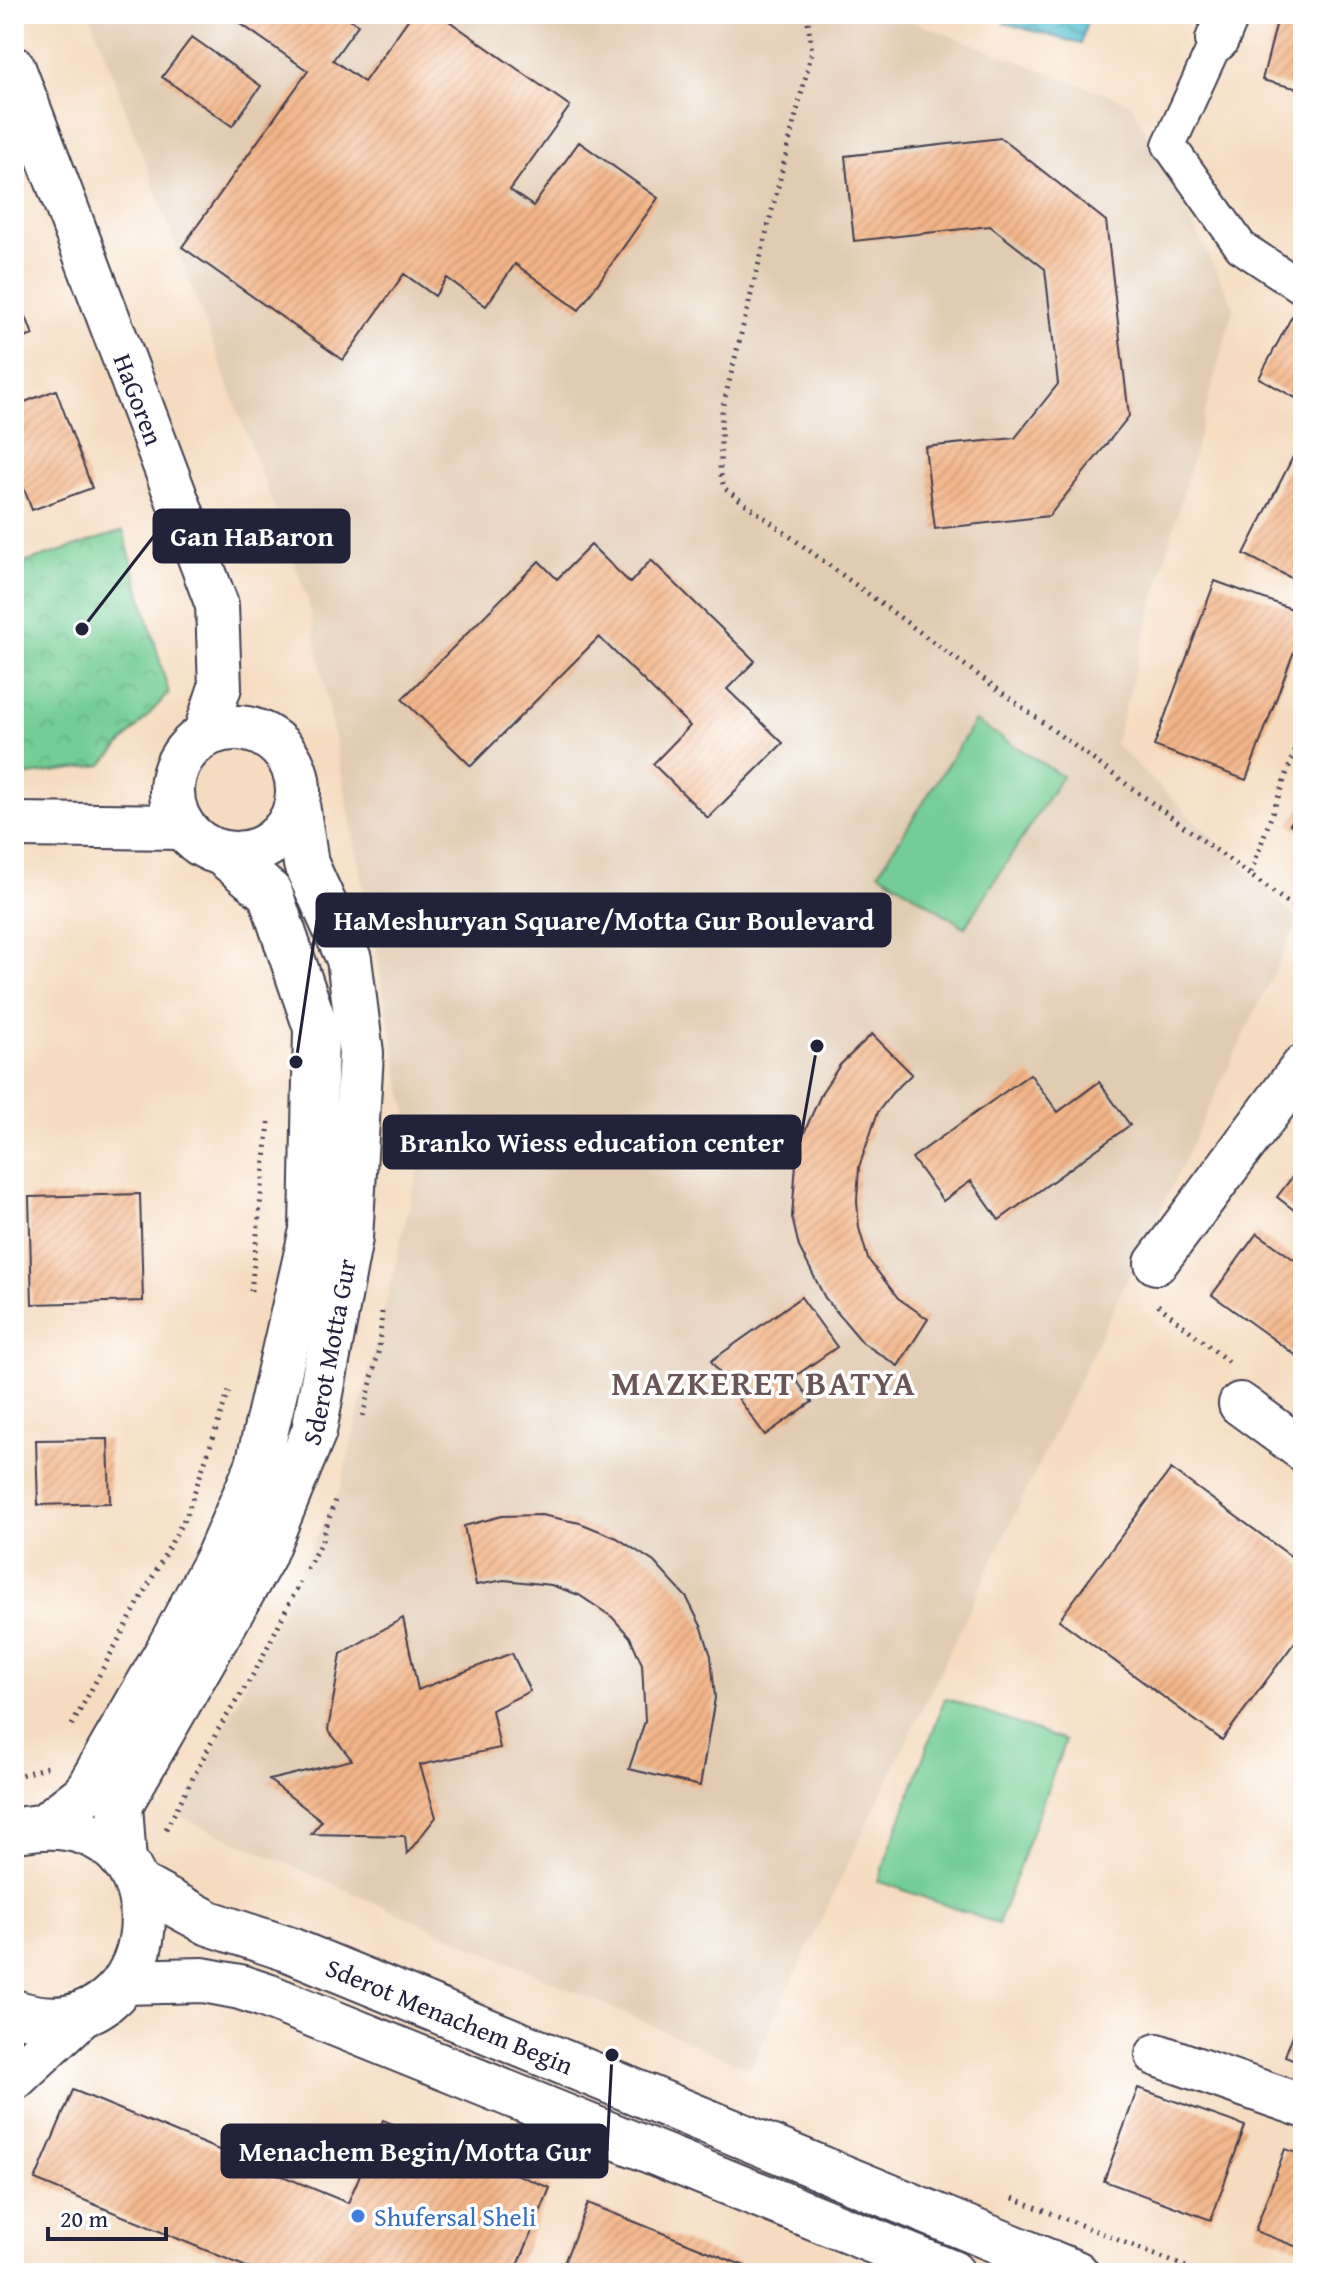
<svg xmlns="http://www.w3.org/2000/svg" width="1317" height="2287" font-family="'Gentium Book Plus',serif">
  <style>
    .built { fill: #e1ccb3 }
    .park { fill: url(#park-crowns); stroke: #4a7868; stroke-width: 2 }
    .pitch { fill: #73cd94; stroke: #4a7868; stroke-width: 2 }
    .water { fill: url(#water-waves); stroke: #3c7286; stroke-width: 2 }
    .building { fill: url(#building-hatch) }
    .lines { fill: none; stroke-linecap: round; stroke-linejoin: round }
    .pedestrian-casing { stroke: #423e4f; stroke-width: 36 }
    .minor-casing { stroke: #423e4f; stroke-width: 46 }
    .tertiary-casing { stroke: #423e4f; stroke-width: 48 }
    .path { stroke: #423e4f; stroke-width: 5; stroke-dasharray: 2 6; stroke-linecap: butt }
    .pedestrian { stroke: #fff; stroke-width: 32 }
    .minor { stroke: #fff; stroke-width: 42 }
    .tertiary { stroke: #fff; stroke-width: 44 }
    .shop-dot { fill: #3f7fe0; stroke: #fff; stroke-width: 3 }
    .labels { text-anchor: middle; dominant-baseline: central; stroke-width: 7; stroke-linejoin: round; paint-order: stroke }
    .street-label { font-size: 26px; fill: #22223b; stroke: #fff }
    .shop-label { font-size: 26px; fill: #366cbe; stroke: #fff; text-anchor: start }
    .district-label { font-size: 34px; font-weight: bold; letter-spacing: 2px; fill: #6b5556; stroke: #fff }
    .leader { fill: none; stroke: #22223b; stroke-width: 3 }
    .callout-dot { fill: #22223b; stroke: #fff; stroke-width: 3 }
    .callout { fill: #22223b; stroke: #22223b; stroke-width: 3 }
    .callout-label { font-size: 28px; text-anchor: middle; font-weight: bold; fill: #fff }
  </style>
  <defs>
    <pattern id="park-crowns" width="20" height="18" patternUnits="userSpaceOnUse" patternTransform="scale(2)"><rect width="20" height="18" fill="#73cd94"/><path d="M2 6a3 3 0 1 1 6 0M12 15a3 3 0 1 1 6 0" fill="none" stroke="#63b080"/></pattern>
    <pattern id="water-waves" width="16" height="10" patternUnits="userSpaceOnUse" patternTransform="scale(2)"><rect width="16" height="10" fill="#56c1d0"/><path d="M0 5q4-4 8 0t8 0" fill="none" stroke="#479caa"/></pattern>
    <pattern id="building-hatch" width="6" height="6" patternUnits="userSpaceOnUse" patternTransform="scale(2)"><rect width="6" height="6" fill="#f3b487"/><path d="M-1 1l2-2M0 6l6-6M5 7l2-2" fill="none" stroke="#d09a75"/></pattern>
  </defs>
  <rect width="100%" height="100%" fill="#fff"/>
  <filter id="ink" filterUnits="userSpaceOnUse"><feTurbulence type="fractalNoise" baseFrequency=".0125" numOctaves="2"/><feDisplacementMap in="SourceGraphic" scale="16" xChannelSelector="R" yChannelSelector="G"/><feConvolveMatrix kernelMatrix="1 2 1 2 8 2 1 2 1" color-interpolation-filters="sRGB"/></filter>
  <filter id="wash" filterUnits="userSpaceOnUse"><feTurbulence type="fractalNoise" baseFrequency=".006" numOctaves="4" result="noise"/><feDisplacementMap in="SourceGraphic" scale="32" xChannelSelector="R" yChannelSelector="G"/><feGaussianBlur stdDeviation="1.8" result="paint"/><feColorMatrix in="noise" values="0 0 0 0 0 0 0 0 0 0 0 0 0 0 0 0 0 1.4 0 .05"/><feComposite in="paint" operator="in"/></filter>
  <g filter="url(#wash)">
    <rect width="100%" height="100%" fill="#f5dcc0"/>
    <path class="built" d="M 90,14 L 893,14 L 1132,104 L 1234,306 L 1115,744 L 1299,920 L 750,2069 L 181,1817 L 341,1486 L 418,1171 L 308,600 Z"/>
    <path class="park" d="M 123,531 L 169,693 L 102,765 L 14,777 L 14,566 Z"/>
    <path class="pitch" d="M 975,721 L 1062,776 L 965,927 L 879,872 Z
      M 945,1698 L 1065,1741 L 998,1924 L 878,1881 Z"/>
    <path class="water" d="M 1007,14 L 1089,14 L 1081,44 L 1004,23 Z"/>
    <g id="blocks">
      <path class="building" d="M 233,14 L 343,14 L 358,25 L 333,60 L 364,82 L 412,14 L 439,14 L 570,106 L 510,190 L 533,206 L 579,142 L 658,198 L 579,310 L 515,264 L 486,306 L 447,278 L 435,296 L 404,274 L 343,360 L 182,247 L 308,71 L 231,17 Z
        M 1279,14 L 1303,14 L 1303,90 L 1262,80 Z
        M 192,37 L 261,86 L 232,126 L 162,77 Z
        M 1001,138 L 1106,221 L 1129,416 L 1049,516 L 935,529 L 925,447 L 1015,438 L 1058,384 L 1045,269 L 990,226 L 854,241 L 845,156 Z
        M 14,285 L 33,335 L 14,342 Z
        M 1292,316 L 1303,322 L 1303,402 L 1259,378 Z
        M 56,390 L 92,488 L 32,510 L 14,462 L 14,406 Z
        M 1303,437 L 1303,584 L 1244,554 Z
        M 591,545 L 630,583 L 651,560 L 755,661 L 727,689 L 783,743 L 708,818 L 653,764 L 690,726 L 599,637 L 471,766 L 402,699 L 539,561 L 557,579 Z
        M 1215,581 L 1303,613 L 1303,627 L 1246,780 L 1154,746 Z
        M 1303,804 L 1303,833 L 1290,824 Z
        M 872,1034 L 912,1074 L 892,1093 L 878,1112 L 859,1167 L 857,1201 L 859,1228 L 868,1259 L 898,1298 L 928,1319 L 898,1366 L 863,1343 L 825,1298 L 799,1247 L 792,1217 L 797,1150 L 810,1119 L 822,1092 L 840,1065 Z
        M 1030,1074 L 1058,1112 L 1099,1082 L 1130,1125 L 999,1220 L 971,1181 L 943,1201 L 912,1158 Z
        M 1303,1163 L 1303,1217 L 1277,1197 Z
        M 140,1194 L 143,1301 L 32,1304 L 29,1197 Z
        M 1257,1233 L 1303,1266 L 1301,1359 L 1212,1295 Z
        M 801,1297 L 837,1347 L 794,1377 L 812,1402 L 765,1435 L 711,1361 Z
        M 108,1439 L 110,1503 L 38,1505 L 36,1440 Z
        M 1171,1469 L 1303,1565 L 1303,1631 L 1222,1740 L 1059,1620 Z
        M 541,1515 L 580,1523 L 617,1538 L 654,1562 L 687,1598 L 702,1628 L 711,1656 L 715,1698 L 700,1786 L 629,1769 L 645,1721 L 642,1664 L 630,1637 L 612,1617 L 579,1595 L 551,1585 L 504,1580 L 476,1585 L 464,1526 L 502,1516 Z
        M 403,1618 L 418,1690 L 512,1653 L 530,1691 L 492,1710 L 500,1748 L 420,1765 L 436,1817 L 407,1854 L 405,1836 L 311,1834 L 322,1821 L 269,1780 L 352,1760 L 328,1730 L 341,1654 Z
        M 1303,2008 L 1303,2063 L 1285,2056 Z
        M 1138,2088 L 1245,2126 L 1211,2220 L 1104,2181 Z
        M 73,2090 L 348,2203 L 383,2120 L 550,2188 L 515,2273 L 261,2273 L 35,2180 Z
        M 1285,2149 L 1303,2155 L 1303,2249 L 1255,2231 Z
        M 588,2203 L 762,2273 L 560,2273 Z"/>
    </g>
  </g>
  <g filter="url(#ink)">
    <use href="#blocks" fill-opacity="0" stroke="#423e4f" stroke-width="2"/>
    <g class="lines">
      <g class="pedestrian-casing">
        <path id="pedestrian" d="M 1217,40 L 1169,145 L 1241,247 L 1303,288"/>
      </g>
      <g class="minor-casing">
        <g id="minor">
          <path d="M 1217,40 L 1228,14"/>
          <path id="s1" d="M 14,68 L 217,605 L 220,687 L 204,735"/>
          <path d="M 1156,1263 L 1303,1066"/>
          <path d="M 1240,1404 L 1303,1450"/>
          <path d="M 1157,2055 L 1303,2106"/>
        </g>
      </g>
      <g class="tertiary-casing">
        <g id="tertiary">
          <circle cx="235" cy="791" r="63"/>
          <path d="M 16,825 L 183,827"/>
          <path d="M 44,1826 L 85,1794 L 167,1652 L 218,1557 L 258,1465 L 312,1230 L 316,1028 L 270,893 L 222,853"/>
          <path id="s2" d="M 124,1862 L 120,1805 L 263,1556 L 314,1431 L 350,1238 L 361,1053 L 349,959 L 306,864 L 297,804"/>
          <path id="s3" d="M 137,1884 L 209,1923 L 288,1949 L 1076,2273"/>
          <path d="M 124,1982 L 203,1980 L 240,1987 L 267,1996 L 952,2273"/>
          <path d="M 14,2012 C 171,2063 196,1801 24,1829"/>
          <path d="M 14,2078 L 85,2012"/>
        </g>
      </g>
      <path class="path" d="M 807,14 L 812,51 L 722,410 L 720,471 L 724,488 L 1250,875
        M 1303,728 L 1250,875 L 1303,914
        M 251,1291 L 269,1122
        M 1158,1305 L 1231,1364
        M 363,1416 L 379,1349 L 382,1312
        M 307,1569 L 322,1540 L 336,1497
        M 72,1725 L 187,1514 L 229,1391
        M 14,1777 L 47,1767
        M 166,1829 L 218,1730 L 256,1670 L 300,1582
        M 1013,2198 L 1201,2273"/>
      <use href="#pedestrian" class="pedestrian"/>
      <use href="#minor" class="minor"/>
      <use href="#tertiary" class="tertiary"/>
    </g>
  </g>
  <circle class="shop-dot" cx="358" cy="2216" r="8"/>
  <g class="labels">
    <g class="street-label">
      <text stroke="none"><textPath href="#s1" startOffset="354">HaGoren</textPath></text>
      <text stroke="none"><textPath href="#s2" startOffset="560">Sderot Motta Gur</textPath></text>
      <text stroke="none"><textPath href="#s3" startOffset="340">Sderot Menachem Begin</textPath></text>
    </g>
    <g class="shop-label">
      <text x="374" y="2216">Shufersal Sheli</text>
    </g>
    <g class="district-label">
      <text x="764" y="1382">MAZKERET BATYA</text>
    </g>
  </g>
  <path class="leader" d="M82 629L154 536M296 1062L317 920M817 1046L800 1142M612 2055L607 2151"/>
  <g class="callout-dot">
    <circle cx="82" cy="629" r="8"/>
    <circle cx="296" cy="1062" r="8"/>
    <circle cx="817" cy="1046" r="8"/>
    <circle cx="612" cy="2055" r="8"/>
  </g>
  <g class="callout">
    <rect x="154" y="510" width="195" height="52" rx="8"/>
    <rect x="317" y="894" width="573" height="52" rx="8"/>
    <rect x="384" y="1116" width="416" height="52" rx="8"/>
    <rect x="222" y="2125" width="385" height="52" rx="8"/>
  </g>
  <g class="callout-label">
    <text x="252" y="546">Gan HaBaron</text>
    <text x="604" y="930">HaMeshuryan Square/Motta Gur Boulevard</text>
    <text x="592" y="1152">Branko Wiess education center</text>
    <text x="415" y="2161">Menachem Begin/Motta Gur</text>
  </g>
  <rect width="1317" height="2287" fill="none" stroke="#fff" stroke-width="48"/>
  <path d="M48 2227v12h118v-12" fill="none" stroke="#22223b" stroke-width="4"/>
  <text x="60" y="2227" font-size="24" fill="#22223b" stroke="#ffffff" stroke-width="6" paint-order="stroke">20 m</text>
</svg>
